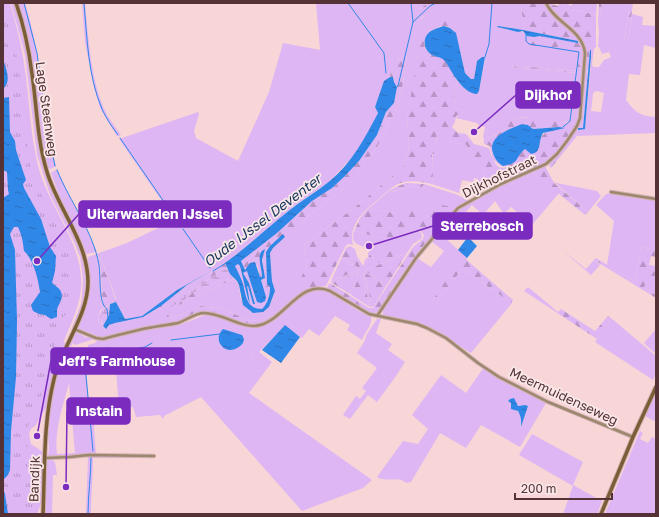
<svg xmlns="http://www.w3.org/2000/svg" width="659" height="517" font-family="'Golos Text',sans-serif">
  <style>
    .grass { fill: #deb6f3; fill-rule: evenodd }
    .forest { fill: url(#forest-firs); fill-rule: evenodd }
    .wetland { fill: url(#wetland-marsh) }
    .park { fill: url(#park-tufts) }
    .water { fill: url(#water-ripples) }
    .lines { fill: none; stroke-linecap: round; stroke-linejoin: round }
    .stream { stroke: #2f87e8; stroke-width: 1 }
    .street-casing { stroke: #d4b2b4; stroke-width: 4.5 }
    .secondary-casing { stroke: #d4b2b4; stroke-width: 5.5 }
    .street { stroke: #9c886e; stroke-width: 2.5 }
    .secondary { stroke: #7a5e37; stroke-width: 3.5 }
    .labels { text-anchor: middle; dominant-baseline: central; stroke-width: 3.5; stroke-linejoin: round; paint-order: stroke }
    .street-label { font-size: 13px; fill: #543235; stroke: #fae8e9 }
    .water-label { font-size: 14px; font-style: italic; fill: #13355c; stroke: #fae8e9 }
    .leader { fill: none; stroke: #7b2cbf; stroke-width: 1.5 }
    .callout-dot { fill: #7b2cbf; stroke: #fae8e9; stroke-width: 1.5 }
    .callout { fill: #7b2cbf; stroke: #7b2cbf; stroke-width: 1.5 }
    .callout-label { font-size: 14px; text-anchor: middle; font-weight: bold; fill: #fff }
  </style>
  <defs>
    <pattern id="forest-firs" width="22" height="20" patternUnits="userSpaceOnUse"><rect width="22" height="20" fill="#deb6f3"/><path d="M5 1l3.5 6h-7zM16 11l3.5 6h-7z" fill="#b795c6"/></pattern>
    <pattern id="wetland-marsh" width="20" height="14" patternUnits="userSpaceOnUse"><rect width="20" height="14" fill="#deb6f3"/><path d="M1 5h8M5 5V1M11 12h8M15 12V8" fill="none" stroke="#b795c6"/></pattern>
    <pattern id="park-tufts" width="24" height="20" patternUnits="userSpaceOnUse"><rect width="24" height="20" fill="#deb6f3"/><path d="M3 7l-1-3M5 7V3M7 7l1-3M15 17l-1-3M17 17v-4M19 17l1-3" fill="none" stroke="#b795c6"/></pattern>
    <pattern id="water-ripples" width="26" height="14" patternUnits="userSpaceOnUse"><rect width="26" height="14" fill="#2f87e8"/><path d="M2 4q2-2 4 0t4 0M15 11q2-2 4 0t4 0" fill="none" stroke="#2b6fbd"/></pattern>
  </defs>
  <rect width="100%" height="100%" fill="#f8d6d8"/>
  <path class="grass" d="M 3,3 L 10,3 C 17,27 23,52 26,77 C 30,109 31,142 40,173 C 51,208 79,241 81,277 C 83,300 72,321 64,341 L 65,344 L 53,373 L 47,406 L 36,425 L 31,429 L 29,434 L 31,444 L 43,452 L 42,501 L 37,514 L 9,514 L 30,181 Z
    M 11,3 L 14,3 L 26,45 L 49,182 L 58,205 L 80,247 L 85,267 L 86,278 L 85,296 L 81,309 L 73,327 L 72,327 L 81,304 L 82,296 L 83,279 L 80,257 L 74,242 L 50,195 L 37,155 L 25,55 Z
    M 18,3 L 25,3 C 42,56 42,112 56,166 L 51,169 L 48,168 L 42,138 L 31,51 Z
    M 82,3 L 85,3 C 88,34 91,78 103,106 C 107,117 115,126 121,135 L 117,136 L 100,108 L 94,87 L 85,43 Z
    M 316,3 L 428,3 L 418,10 L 421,19 L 438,5 L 444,3 L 521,3 L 523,23 L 527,26 L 527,31 L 498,27 C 506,31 522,29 527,35 L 525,37 L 579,52 L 576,71 L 510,65 L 510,67 L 576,73 L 575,92 L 534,89 L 532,91 L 574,93 L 572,101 L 534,101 L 534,102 L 572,103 L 570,121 C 562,126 539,118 529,117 C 522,117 515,119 509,119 C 508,122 507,126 505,128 C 501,134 491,137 484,139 L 483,137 L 485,127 L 478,125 L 477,123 L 456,118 L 461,110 L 454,108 L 455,105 L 453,93 L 458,81 L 467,91 L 479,91 L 485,59 L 483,57 L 477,61 L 474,79 L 471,79 L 465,73 L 450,11 L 443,15 L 418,52 L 416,72 L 407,119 L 409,144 L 408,153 L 403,167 L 354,208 L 304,245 L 307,264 L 303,275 L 291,302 L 277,314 L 259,320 L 250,321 L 223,309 L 200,306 L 181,315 L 170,318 L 168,315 L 171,309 C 192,298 213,288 234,279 C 242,284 238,294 242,301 C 244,304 247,308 250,311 L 258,313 L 269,307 L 275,292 L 272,281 L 270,253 L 273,248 L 285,237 L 289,237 L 309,216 L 341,191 L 357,174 L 377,147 L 397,108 L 401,96 L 407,55 L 398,59 L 375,107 L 378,113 L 363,143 L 354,155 L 330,181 L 294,206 L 232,258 L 213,271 L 177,290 L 142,316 L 125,319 L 116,302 L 116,298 L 100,256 L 98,256 C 102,273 100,291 104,307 L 100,311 L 98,321 L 104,329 C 107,327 110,324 114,323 C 129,318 140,320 153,311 L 157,312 L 158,318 L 162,324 L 146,327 L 103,338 L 79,329 L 78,325 L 89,284 L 88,257 L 127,243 L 175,220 L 119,139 L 198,112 L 199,114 L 194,131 L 196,138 L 238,161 L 269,92 L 283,43 L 320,50 Z
    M 562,3 L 568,3 L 568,4 L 571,6 L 573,3 L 597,3 L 596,15 L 575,10 C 569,12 565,8 562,3 Z
    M 602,3 L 630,3 L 624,41 L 628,42 L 632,14 L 643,17 L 642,25 L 656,26 L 656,48 L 644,45 L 640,75 L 629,74 L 626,100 C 636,113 640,116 656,117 L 656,133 L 577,136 L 573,134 L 582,117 L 586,64 L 589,64 L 587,73 L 588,75 L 583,128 L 578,128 L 585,129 L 591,64 L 592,64 L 593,67 L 599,67 L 604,60 L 611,57 L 609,52 L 602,54 L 599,47 L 598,47 L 599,32 L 598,22 L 601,21 ZM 597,91 L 604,93 L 601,112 L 591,111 L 593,94 L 594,92 Z
    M 437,132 L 444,133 L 444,140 L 467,145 C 468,154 472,165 481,167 C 484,176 487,179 488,189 L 486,190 L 485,184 L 477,183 L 478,179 L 474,178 L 473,182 L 462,180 L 459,193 L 432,184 C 433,171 432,158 433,145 L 436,145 Z
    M 57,169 C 69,197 85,224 97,252 L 86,254 L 62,203 L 51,173 Z
    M 532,172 L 559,193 L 532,225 L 511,207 L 504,214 L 495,201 L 483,215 L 472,205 L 444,237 L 467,258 L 467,260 L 462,257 L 429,306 L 433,307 L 462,269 L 512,303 L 471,353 L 432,329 L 418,323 L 383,315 L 383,310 L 417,258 L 431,267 L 444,251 L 431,241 C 439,231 448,219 458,211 C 476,195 510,182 532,172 Z
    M 553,181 L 557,183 L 597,191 L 601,196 L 588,212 Z
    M 424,184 L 458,195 L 468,201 L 456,208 L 428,217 L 423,214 L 420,210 L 395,213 L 368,209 L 389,191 L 392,192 L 412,186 L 421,188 Z
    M 609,193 L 656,200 L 656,250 L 641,247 L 635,282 L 607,265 L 614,221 L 596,205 L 605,195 Z
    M 418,230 L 421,233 L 422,238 L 413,244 L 407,253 L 366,270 L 365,271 L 387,285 L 386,286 L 364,273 L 372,307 L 370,307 L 362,273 L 351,295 L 350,294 L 359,272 L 332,283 L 331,281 L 359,270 L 359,269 L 341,259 L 342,257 L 359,268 L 360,267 L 357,256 L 363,266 L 365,260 L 368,257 L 368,253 L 374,245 L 371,242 L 369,242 L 365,247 C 355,244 351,242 354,231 L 386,239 L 392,239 L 409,231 ZM 391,250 L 399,254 L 364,267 L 370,254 L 375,259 L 380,258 Z
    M 560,248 L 586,269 L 594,260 L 600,265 L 591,275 Z
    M 648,275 L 656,276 L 656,295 L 644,288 Z
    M 319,288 C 339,294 352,311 371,316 C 373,325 365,332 362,340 L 347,330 L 350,325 L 335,316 L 319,336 L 309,329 L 302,338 L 285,326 L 259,352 L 272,362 L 249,393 L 372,480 L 363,488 L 302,511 L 201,397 L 164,416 L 163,419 L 160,415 L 136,417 L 133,407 L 119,408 L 115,357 L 102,359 L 102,356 L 113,351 L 110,347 L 107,349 L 99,351 L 91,358 L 86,367 L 90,416 L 95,416 L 94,428 L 96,454 C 89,454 85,450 79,456 L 51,458 L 48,456 C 50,448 48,440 48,432 C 49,413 55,372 65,357 L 76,367 L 86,362 L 88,345 L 95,343 L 98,340 L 108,340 L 141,331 L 180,325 L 205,315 L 228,319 L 250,327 L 260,326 L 270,322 L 286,310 L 307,291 ZM 242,335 L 244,340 L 243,343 L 222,347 L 219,342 ZM 252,353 L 255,356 L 227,376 ZM 69,383 L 75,453 L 57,454 C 54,430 63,406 69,383 Z
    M 611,318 L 656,356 L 656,373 L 653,380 L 595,342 Z
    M 377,319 L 381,319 L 376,333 L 392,344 L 388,350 L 405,362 L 396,376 L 377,402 L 368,395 L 350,419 L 343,415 L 356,396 L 360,399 L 366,391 L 362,388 L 377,368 L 357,353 L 364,342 L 367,334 Z
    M 656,329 L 656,354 L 644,343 Z
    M 76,332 L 87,338 L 87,336 L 94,339 L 75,345 L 73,344 L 75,339 L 69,350 L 67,349 L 73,336 Z
    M 484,367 L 505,381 L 546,403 L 520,447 L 481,425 L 466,448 L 440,433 L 411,482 L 406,483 C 399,475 386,483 377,477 L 403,441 L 418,444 L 428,429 L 412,415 L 441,375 L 466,393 ZM 510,399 L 518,406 L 524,405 L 528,406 L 522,424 L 520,427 C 522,422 523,414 517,411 C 515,409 513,409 511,408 L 511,403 L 508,401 Z
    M 656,392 L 656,418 L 654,421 L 645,416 Z
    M 640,431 L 643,433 L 640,439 L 648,443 L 652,437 L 656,439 L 656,514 L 605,514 Z
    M 532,434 L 583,462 L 573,485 L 602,501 L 597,514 L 563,514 L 573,486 L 519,455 Z
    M 88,456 L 151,457 L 153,458 L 93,458 C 93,477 91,495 91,514 L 86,514 Z
    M 51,459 L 55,462 L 57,475 L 53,475 L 52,514 L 45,514 L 46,463 L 48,460 Z"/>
  <path class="forest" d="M 428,3 L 444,3 C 434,7 426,18 415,20 L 418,10 Z
    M 521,3 L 544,3 C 551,16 564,23 574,33 C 592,51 582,94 579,117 C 574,130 557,154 545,163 C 540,166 533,168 528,171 L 517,167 L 501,166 L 493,159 L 490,146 L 484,144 L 484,139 C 499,135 503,133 509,119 L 530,117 L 558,122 L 569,123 L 571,117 L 579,52 L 528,45 L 525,41 L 527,35 L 533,37 L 540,36 L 578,41 L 527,31 L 527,26 L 523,23 ZM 522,124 L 528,125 L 533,129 L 559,127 C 544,133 539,133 539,150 L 525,149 L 521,152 L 504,132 Z
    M 547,3 L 558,6 L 560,3 L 562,3 C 565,8 569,12 575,10 L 596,15 L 596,47 L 594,49 L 592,64 L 591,64 L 591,57 L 590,50 L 589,64 L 586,64 C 586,59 587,53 586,48 C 583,33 556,17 547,3 Z
    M 599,3 L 602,3 L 601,21 L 598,22 Z
    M 630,3 L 633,3 L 628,43 L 627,43 L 624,41 Z
    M 450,10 L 456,33 C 453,30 450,27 446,26 C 436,25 421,36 425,47 C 429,58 439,54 445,60 C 450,66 453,75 458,81 L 453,93 L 455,105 L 454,108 L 461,110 L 461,113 L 456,116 L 455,122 L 452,127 L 458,133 L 466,134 L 474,144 L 489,148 C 499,179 501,162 521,170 L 522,174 L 488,189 C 487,179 484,176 481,167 C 471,165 468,154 467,145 L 443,140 L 444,133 L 437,132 L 436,145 L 433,145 L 434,154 L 432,154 L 433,173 L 432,184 C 423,182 413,180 404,182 C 395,184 388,191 381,197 C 366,210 348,222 353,245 L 348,244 L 345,247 L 326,286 L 314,287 L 307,290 L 291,302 L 307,264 L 304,245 L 354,208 L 403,167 L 408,153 L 409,144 L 407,119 L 420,41 C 427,28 438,18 450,10 Z
    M 407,55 L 401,96 L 397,108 L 377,147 L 357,174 L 341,191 L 309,216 L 289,237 L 285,237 L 283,235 L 270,246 L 266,252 L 267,284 L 270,287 C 270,295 268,303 262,309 C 246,309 245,296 243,284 C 241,278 237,272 234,266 L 238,264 L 240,266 L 248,299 L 251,302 L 246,287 L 248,285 L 253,304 L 255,304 L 249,283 L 243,273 L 247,271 L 262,282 L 261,280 L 264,279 L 262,254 L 261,251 L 262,277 L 260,277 L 257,265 L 249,266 L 245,270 L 241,261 L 277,233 L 312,201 L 332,188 L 345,176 L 359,161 L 377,135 L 386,112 L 394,103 L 397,87 L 394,82 L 393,77 L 390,77 C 391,68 398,56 407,55 Z
    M 573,134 L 577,136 L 551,168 L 549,165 L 550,163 Z
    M 545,166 L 554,183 L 588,212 L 585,215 L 532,172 Z
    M 406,183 L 424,184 L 421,188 L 412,186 L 391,192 L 389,191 L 396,187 Z
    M 437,204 L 456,208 L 417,254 L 378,312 C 365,318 340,294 327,288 L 329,284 L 330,283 L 369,308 L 373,308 L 413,247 L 423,239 L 424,235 L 420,230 L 409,231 L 392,239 L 386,239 L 354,231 L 360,218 L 368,209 L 395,213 L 415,206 C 420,208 422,214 428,217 Z
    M 350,246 L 355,249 L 360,267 L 359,268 L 342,257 L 346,248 Z
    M 641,247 L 656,250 L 656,257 L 651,256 L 649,265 L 656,266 L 656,276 L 648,276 L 644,288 L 656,295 L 656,298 L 594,260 L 596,258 L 635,282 Z
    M 394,249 L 397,250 L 399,254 L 365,268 L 364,267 L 370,254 L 374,254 L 373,258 L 374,259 L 377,257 L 379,258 L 384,253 Z
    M 407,253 L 387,285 L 365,271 L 366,270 Z
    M 98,256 L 100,256 L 116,300 L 116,302 L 112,303 L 104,308 L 101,323 L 104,328 L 103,329 L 99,327 C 97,321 100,311 104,307 C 100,290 103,273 98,256 Z
    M 462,256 L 513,300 L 512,303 L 462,269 L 433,307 L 429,306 Z
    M 341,259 L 359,269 L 359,270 L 331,281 Z
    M 225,263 L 227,269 L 219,272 L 192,291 L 187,292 L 183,291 L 176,297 L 178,298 L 178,301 L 157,310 L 184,300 L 192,293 L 222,280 L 227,280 L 229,278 L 233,278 L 234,279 C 213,288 192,298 171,309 L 168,315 L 170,318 L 181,315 L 200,306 L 223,309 L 250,321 L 259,320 L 277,314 C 254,337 232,314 207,313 C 198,312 191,317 183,320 C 176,323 169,323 162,324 L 156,315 L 157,312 L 153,311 L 187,285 L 213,271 Z
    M 359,272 L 350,294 L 332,283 Z
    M 364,272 L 386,286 L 374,306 L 372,307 Z
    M 361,273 L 362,273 L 370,307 L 351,295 Z
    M 528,287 L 558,312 L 561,309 L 595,331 L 608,316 L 611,318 L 597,339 L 524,291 Z
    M 252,353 L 255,356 L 227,376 L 225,372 Z"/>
  <path class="wetland" d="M 510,65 L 576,71 L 576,73 L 510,67 Z
    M 227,269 L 233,278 L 229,278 L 227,280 L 222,280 L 192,293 L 184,300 L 160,312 L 156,310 L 177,301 L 178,298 L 175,297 L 183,291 L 187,292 L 192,291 L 219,272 Z
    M 110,304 L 109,315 L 103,326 C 99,317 102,309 110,304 Z"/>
  <path class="park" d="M 3,3 L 5,7 L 9,19 L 19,67 L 25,133 L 31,168 L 39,190 L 65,244 L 70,256 L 74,273 L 74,288 L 71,304 L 62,321 L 60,333 L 55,346 L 50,353 L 39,406 L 25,432 L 26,445 L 36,452 L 36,497 L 34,514 L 3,514 Z"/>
  <path class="water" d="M 444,26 L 450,28 L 456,33 L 465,73 L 471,79 L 474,79 L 477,61 L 482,57 L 485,57 L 479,91 L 477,94 C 464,94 453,74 447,64 C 443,57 439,58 432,55 C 422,49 422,35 433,30 C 436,28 441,27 444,26 Z
    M 498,26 L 523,30 L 578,41 L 578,43 L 540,36 L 534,37 L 527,36 L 523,31 L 518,32 L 497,27 Z
    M 590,50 L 591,50 L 591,57 L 585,129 L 578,130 L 578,128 L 583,128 Z
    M 3,59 C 6,69 12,81 3,89 Z
    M 390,77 L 393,77 L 394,82 L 397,87 L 394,103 L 386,112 L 377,135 L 359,161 L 345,176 L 332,188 L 312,201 L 277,233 L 241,261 L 245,270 L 250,263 L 255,262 L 260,277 L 262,277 C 262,267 255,253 265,249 L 262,260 L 265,278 L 261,280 L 266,297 L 265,301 L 261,303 L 257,302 L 247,271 L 243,273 L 249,283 L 255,304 L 253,304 L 248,286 L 247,286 L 250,303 L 248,299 L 240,266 L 238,264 L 235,266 C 238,272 241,278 243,284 C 246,295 246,309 262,309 C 268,303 270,295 270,287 L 267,284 L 266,252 L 270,246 L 283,234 L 285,237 L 273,248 L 270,253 L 272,281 L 275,291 L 269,307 L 263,312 L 253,313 L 243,305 L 239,285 L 237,281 L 230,274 L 225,263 C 246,248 266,229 286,213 C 300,201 317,192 331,180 C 352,162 365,138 378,113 L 375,107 L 384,81 Z
    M 9,97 L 10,132 L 15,141 L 16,150 L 26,180 L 23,184 L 24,188 L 41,219 L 50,247 L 56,256 L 55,271 L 52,283 C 55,286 60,288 61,292 C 64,299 58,304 57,310 C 57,312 57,314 57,317 L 51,319 L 45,315 L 39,314 L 33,311 L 31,305 L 40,292 C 38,279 34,260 24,251 C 23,242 22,236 18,227 L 14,227 L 10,234 L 15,250 L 17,321 L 16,377 L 11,431 L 10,470 L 8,475 L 3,480 L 3,198 L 9,194 L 8,190 L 7,172 L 3,170 L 3,98 Z
    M 522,124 L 528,125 L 533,129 L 559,127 L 565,128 L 543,133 C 537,143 543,152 531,154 L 525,149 C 514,158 521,163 503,166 C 498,163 495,159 493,153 C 487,136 510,129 522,124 Z
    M 467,238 L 469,238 L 477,246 L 467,258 L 458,250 Z
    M 213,270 L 187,285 L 161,306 L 143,317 L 115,323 L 109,325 L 106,329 L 103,326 L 109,315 L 110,304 L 116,302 L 125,319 L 142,316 L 177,290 Z
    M 285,325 L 300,337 L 281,363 L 262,350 Z
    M 223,329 L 242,335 L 244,339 L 243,343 C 229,360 210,342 223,329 Z
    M 109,347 L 113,349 L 113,351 L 92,360 L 90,358 L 91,356 C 97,349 103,353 109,347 Z
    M 514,398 L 518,406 L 525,405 L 528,406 L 521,427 C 521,421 522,418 518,411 L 511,409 L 511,403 L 508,401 L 510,399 Z
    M 3,489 L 5,494 L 8,514 L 3,514 Z"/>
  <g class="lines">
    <path class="stream" d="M 24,3 L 37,53 L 48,133 L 55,166
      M 84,3 C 87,38 88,76 102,109 C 106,118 112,127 118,135
      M 348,3 L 384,53 L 386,73
      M 411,3 L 413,22
      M 526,34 L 526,41 L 529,44 L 579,52 L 570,121 L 563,127
      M 485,57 L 489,44 L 492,3
      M 397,87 L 398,86 L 413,22 L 430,6 L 436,3
      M 120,138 L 180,225
      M 57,170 C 70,202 93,231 99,265 C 101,277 98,303 107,309 L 108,318
      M 183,229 L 210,268
      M 213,271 L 226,263
      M 171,340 L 220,334
      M 134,349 L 145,347 L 152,343
      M 113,350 L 131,349
      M 85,365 L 93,451
      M 88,514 C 88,495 91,476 91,457"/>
    <g class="street-casing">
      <path id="street" d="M 611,192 L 656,199
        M 377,316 L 416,258 L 458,208 L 501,184 L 546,164 L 557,154 L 567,141 L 577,126 L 580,118 L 585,53 C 582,29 555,23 546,3
        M 74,329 L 96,338 L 103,339 C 118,335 133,331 148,328 C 158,326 168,325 178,323 C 187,320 195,313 204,313 C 223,313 243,330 260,325 C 286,318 301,278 330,291 L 369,314 L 417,324 L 427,328 L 446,338 L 478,363 L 499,377 L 548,402 L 633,437
        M 45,458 L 70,457 L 88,455 L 154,456"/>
    </g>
    <g class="secondary-casing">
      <path id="secondary" d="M 16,3 C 24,26 29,50 32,74 C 37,107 37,140 47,172 C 58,209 88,242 88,282 C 88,316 62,346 54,379 C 43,423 45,469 43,514
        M 601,514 L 633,437 L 656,387"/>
    </g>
    <use href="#street" class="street"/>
    <use href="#secondary" class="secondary"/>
  </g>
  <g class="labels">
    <g class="street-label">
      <text transform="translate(47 109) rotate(82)">Lage Steenweg</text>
      <text transform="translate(499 176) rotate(-26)">Dijkhofstraat</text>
      <text transform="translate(564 396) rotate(25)">Meermuidenseweg</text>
      <text transform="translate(34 479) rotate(-88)">Bandijk</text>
    </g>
    <g class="water-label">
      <text transform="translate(262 220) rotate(-37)">Oude IJssel Deventer</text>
    </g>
  </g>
  <path class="leader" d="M474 132L516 95M37 261L79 214M369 246L433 226M37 436L51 361M66 487L67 411"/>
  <g class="callout-dot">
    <circle cx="474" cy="132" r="4"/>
    <circle cx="37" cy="261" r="4"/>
    <circle cx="369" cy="246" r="4"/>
    <circle cx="37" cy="436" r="4"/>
    <circle cx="66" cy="487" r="4"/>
  </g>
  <g class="callout">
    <rect x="516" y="82" width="64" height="26" rx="4"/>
    <rect x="79" y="201" width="152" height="26" rx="4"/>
    <rect x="433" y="213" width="99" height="26" rx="4"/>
    <rect x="51" y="348" width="133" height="26" rx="4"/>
    <rect x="67" y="398" width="63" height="26" rx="4"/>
  </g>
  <g class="callout-label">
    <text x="548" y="100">Dijkhof</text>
    <text x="155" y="219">Uiterwaarden IJssel</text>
    <text x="482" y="231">Sterrebosch</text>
    <text x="117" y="366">Jeff's Farmhouse</text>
    <text x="99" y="416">Instain</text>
  </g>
  <rect width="659" height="517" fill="none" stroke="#543235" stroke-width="8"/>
  <path d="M515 493v6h97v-6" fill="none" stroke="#543235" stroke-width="2"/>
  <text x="521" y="493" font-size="12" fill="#543235" stroke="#fae8e9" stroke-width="3" paint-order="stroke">200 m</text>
</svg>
